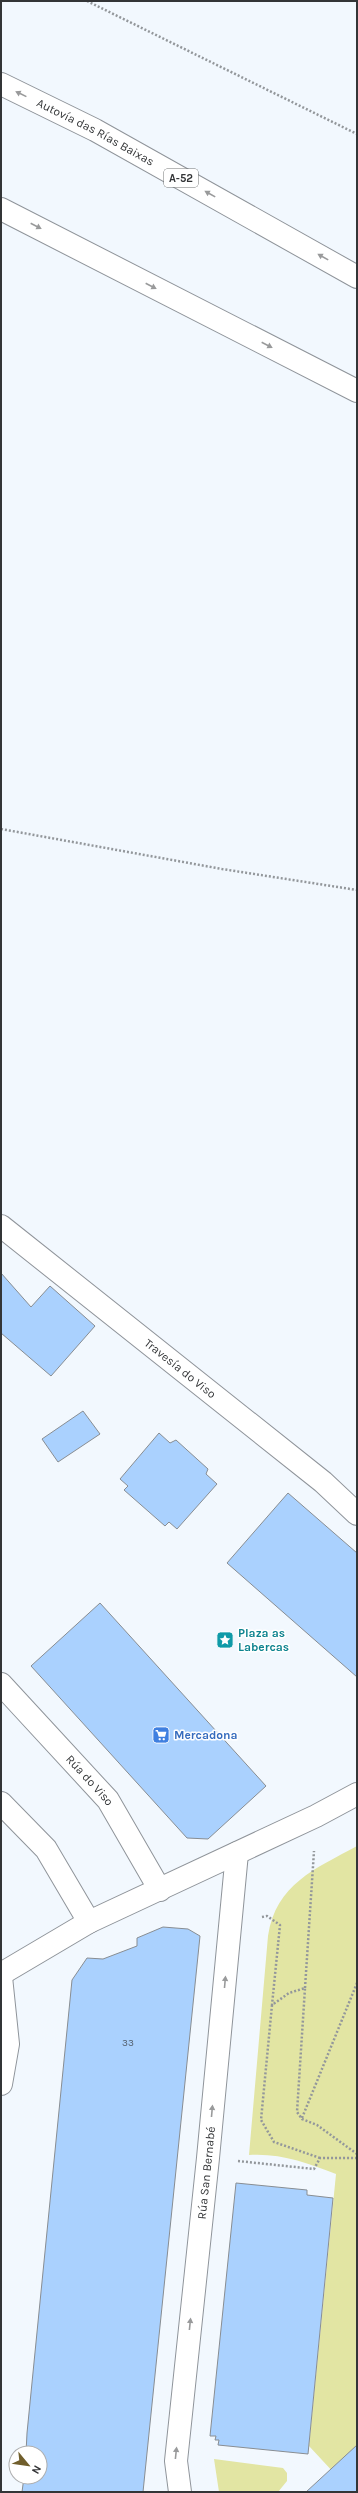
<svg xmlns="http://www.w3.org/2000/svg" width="358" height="2493" font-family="Karla,sans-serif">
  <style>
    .green { fill: #e2e5a3 }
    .building { fill: #aad1fe; stroke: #888d92 }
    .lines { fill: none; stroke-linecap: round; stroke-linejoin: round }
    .minor-casing { stroke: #8f949a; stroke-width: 24 }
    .highway-casing { stroke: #8f949a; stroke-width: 24 }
    .path { stroke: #93979b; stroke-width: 2.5; stroke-dasharray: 2 2; stroke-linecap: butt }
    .minor { stroke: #fff; stroke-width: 22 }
    .highway { stroke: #fff; stroke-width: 22 }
    .oneway { fill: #999a9b }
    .labels { text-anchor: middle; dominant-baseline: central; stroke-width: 3; stroke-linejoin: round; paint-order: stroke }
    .number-label { font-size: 10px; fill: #515c69 }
    .shield { fill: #fff; stroke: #707273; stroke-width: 1 }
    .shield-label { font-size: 11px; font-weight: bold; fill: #333537 }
    .street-label { font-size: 12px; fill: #333537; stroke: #fff }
    .culture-label { font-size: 12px; font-weight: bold; fill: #0d838f; stroke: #fff; text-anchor: start }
    .shop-label { font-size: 12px; font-weight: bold; fill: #366cbe; stroke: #fff; text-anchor: start }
  </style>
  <rect width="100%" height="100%" fill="#f2f8fe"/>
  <path class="green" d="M 357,1846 L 357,2453 L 335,2474 L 309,2446 L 336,2174 C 307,2163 281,2153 249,2155 L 268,1936 C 276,1884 315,1869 357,1846 Z
    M 214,2459 L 283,2468 L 287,2473 L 287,2481 L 278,2492 L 219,2492 Z"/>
  <path class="building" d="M 1,1273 L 31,1307 L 50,1286 L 95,1326 L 51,1376 L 1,1333 Z
    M 83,1411 L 100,1434 L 58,1462 L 42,1439 Z
    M 159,1433 L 170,1443 L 176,1440 L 208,1469 L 206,1474 L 217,1484 L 177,1529 L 169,1522 L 165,1526 L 124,1490 L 128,1486 L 120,1479 Z
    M 288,1493 L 357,1553 L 357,1677 L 227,1563 Z
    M 100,1603 L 266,1786 L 208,1839 L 187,1838 L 31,1666 Z
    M 163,1927 L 188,1929 L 200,1936 L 143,2492 L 22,2492 L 24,2477 L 40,2477 L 40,2453 L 26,2453 L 27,2433 L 72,1980 L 87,1958 L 103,1959 L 137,1946 L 137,1938 Z
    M 236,2183 L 307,2190 L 307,2195 L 333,2198 L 308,2454 L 218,2445 L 219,2440 L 215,2440 L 216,2436 L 210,2436 Z
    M 357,2445 L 357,2492 L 306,2492 Z"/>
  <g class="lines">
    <g class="minor-casing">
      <g id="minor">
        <path id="s1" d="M 1,1226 L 323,1482 L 357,1514"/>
        <path id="s2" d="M 1,1684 L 108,1800 L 160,1890"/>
        <path d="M 1,1803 L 46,1849 L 89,1922"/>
        <path d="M 1,1974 L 89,1922 L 316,1816 L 357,1794"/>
        <path d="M 1,1977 L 8,2044 L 1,2084"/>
        <path id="s3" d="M 180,2492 L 176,2461 L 208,2158 L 237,1853"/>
      </g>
    </g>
    <g class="highway-casing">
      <g id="highway">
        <path id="s4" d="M 1,84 L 95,130 L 357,277"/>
        <path d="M 1,209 L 357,391"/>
      </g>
    </g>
    <path class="path" d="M 87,1 L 357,134
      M 1,829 L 222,869 L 357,890
      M 262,1917 L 267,1916 L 280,1925 L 272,2005
      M 305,1988 L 314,1851
      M 302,2118 L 357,1983
      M 320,2158 L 274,2142 L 261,2120 L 272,2005 L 289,1993 L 305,1988 L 297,2112 L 302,2119 L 317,2125 L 357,2154
      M 238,2161 L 314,2169 L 320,2158 L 357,2158"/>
    <use href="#minor" class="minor"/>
    <use href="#highway" class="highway"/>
  </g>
  <defs><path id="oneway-solid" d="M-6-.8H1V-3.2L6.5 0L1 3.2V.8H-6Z"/></defs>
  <g class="oneway">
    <use href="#oneway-solid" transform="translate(21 94) rotate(-154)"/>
    <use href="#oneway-solid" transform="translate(210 194) rotate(-151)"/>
    <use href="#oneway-solid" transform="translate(36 226) rotate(27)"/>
    <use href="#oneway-solid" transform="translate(323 257) rotate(-151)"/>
    <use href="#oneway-solid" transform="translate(151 286) rotate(27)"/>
    <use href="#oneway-solid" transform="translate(267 345) rotate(27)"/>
    <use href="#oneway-solid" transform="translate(225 1982) rotate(-85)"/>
    <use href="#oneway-solid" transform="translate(212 2111) rotate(-85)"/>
    <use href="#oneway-solid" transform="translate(190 2324) rotate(-84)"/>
    <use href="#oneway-solid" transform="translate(176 2453) rotate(-84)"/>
  </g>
  <defs>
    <g id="sight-square" transform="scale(0.9)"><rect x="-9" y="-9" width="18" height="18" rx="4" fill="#0f9aa8" stroke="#fff"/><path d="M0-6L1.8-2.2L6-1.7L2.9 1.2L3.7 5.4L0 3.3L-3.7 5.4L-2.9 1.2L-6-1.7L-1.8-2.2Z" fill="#fff"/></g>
    <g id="supermarket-square" transform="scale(0.9)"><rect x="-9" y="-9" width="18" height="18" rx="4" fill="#3f7fe0" stroke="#fff"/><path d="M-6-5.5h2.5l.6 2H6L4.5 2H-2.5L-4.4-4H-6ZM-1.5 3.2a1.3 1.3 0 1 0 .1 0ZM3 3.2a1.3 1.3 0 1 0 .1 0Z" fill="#fff"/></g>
  </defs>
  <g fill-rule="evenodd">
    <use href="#sight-square" x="225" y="1640"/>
    <use href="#supermarket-square" x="161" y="1735"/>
  </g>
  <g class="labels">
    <g class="number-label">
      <text x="128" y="2043">33</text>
    </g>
    <rect class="shield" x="164" y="169" width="34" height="18" rx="3"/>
    <g class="shield-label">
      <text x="181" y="178">A-52</text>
    </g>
    <g class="street-label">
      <text stroke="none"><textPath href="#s4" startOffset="106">Autovía das Rías Baixas</textPath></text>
      <text stroke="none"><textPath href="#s1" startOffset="229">Travesía do Viso</textPath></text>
      <text stroke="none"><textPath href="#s2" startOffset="131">Rúa do Viso</textPath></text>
      <text stroke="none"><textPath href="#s3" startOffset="321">Rúa San Bernabé</textPath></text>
    </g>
    <g class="culture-label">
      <text x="238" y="1633">Plaza as<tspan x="238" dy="14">Labercas</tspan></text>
    </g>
    <g class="shop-label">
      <text x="174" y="1735">Mercadona</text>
    </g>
  </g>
  <rect width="358" height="2493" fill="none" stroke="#333537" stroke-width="4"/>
  <g transform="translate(28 2465) rotate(119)"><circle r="19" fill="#ffffff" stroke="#adaeaf"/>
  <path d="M0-3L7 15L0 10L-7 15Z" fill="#715f2d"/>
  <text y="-6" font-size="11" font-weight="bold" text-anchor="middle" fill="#333537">N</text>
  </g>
</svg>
